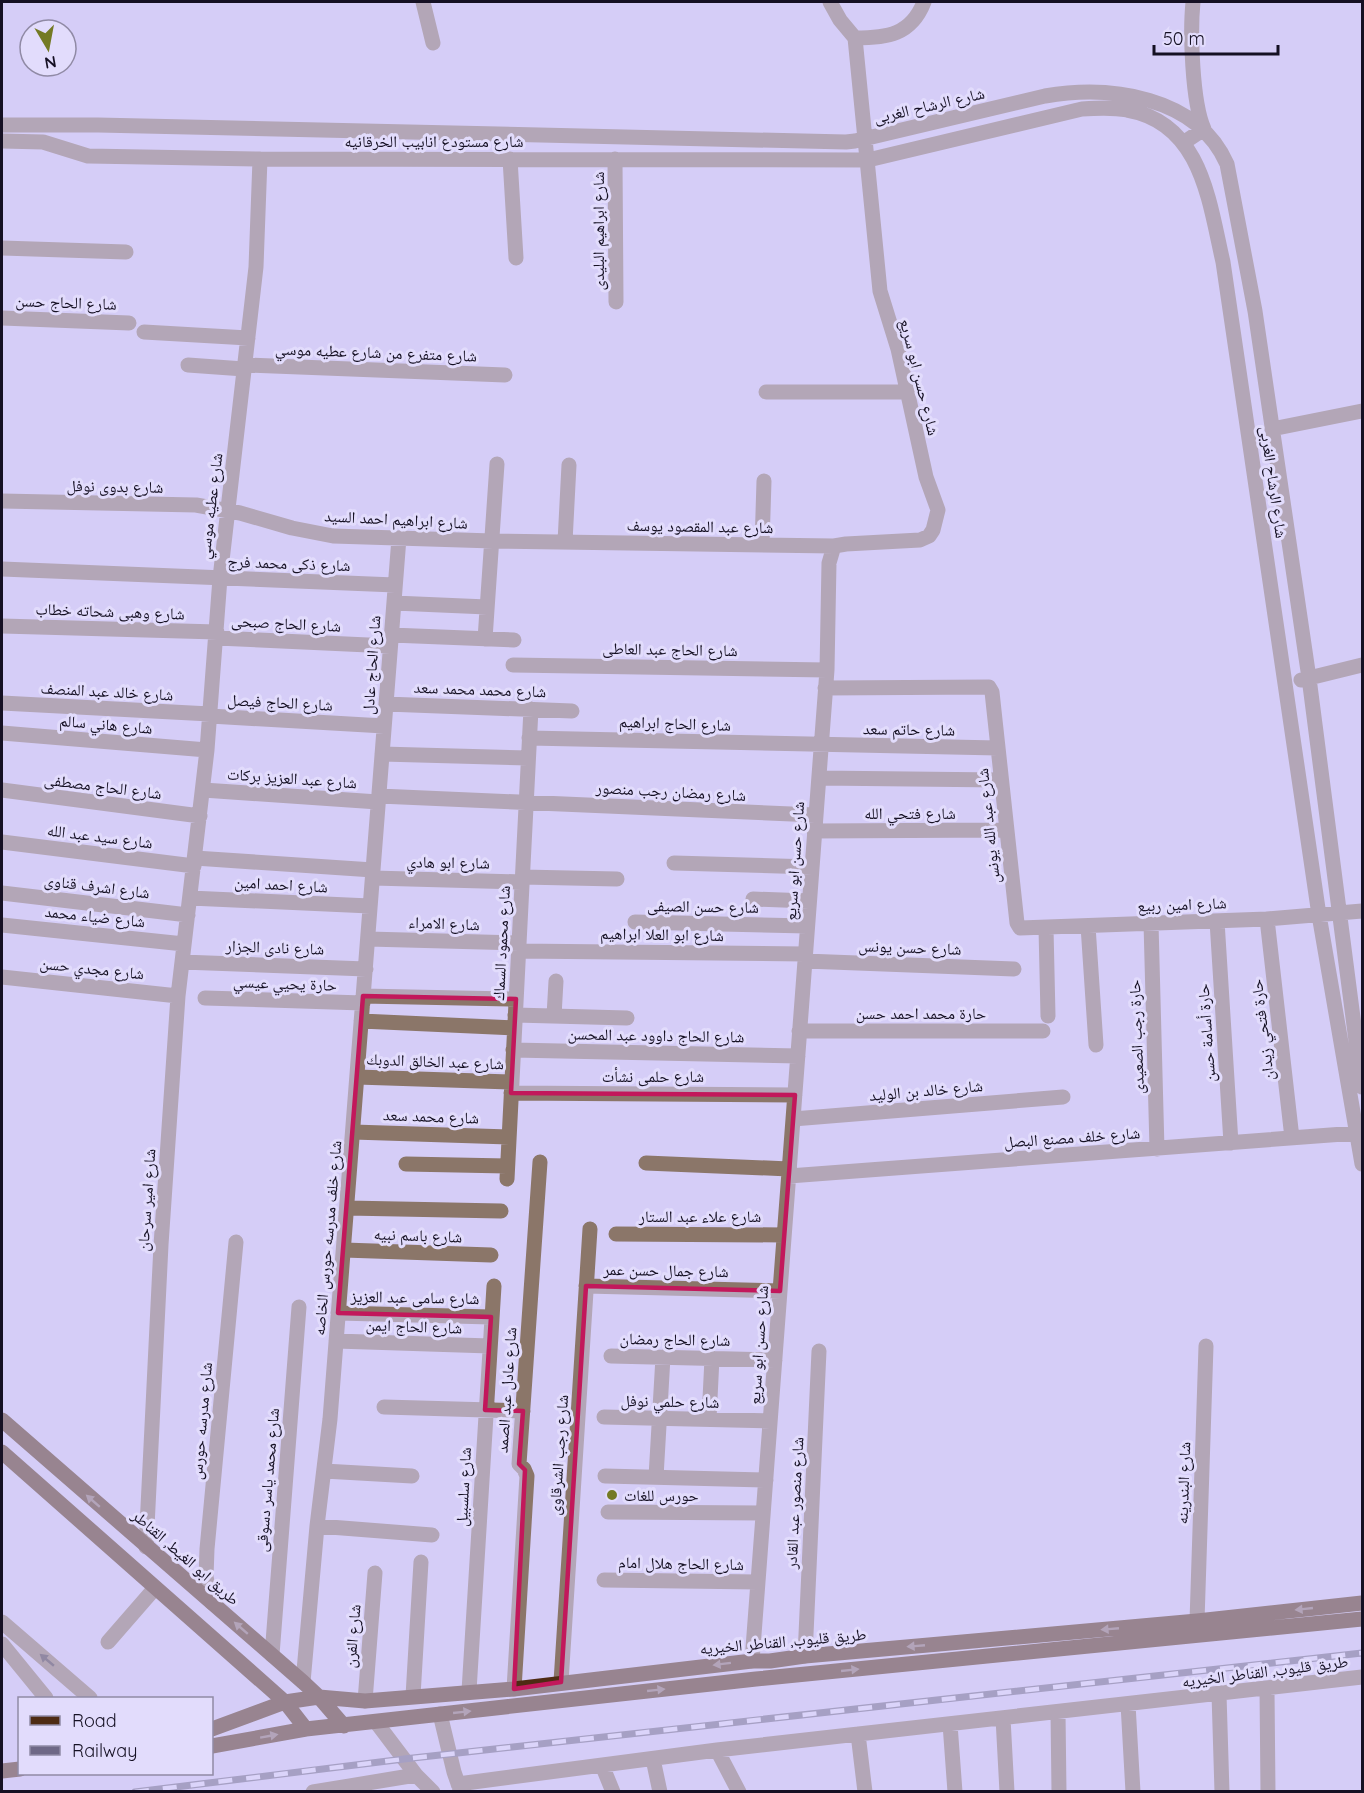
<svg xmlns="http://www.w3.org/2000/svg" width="1364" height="1793" font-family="Quicksand,'Noto Naskh Arabic',sans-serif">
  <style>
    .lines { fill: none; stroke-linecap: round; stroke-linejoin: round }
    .minor { stroke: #8b7669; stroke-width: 15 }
    .major { stroke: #4e2b13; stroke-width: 15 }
    .rail-casing { stroke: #6e6886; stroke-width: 7 }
    .rail { stroke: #e2dcfc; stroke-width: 4.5; stroke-dasharray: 14; stroke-linecap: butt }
    .oneway { fill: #897270 }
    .oneway2 { fill: #3e343c }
    .marked { fill: none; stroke: #c2185b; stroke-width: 4.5; stroke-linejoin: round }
    .poi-dot { fill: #747a24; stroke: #e2dcfc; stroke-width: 2 }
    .labels { text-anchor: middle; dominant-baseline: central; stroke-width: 6; stroke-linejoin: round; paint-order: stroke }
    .street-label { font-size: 16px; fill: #151023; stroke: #e2dcfc }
    .poi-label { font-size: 16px; fill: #151023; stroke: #e2dcfc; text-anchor: start }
  </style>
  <rect width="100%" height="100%" fill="#d5cdf7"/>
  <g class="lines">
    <path class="minor" d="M 423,2 L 433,43
      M 830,2 L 840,20 L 855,38
      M 2,125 L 98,125 L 846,142 L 855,141 L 1045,96 C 1110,85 1197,96 1227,164 L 1255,311 L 1309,678 L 1362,1087
      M 2,141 L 43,142 L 88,156 L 260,159 L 868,160 L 1082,109 C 1097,108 1112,107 1127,110 C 1202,123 1209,202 1223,262 L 1319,915 L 1362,1164
      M 1183,143 L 1204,129 C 1192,102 1190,32 1193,2
      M 510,159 L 516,258
      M 615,159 L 616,302
      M 2,248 L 126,252
      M 2,318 L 129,323
      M 144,332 L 248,338
      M 188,365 L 244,369
      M 245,365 L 505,375
      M 766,392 L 908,392
      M 1272,429 L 1362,411
      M 2,501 L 196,505 L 240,513 L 292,528 L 333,536 L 493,541 L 834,546
      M 565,542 L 569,465
      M 762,545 L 764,481
      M 2,569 L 395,585
      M 394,603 L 487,607
      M 2,626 L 217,632
      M 391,635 L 514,640
      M 217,638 L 390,646
      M 485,639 L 497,464
      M 513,665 L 827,670
      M 1301,680 L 1362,665
      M 825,688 L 989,687 L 992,692 L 1017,923 L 1020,928 L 1267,919 L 1362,911
      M 2,703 L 210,714
      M 386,704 L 572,711
      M 210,716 L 384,726
      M 2,733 L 207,750
      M 529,738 L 998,748
      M 382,754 L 528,758
      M 819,778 L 1001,780
      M 2,790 L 200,816
      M 203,790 L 378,802
      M 379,796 L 815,815
      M 814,831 L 1006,830
      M 2,842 L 194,866
      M 195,858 L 373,870
      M 674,863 L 812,867
      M 522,877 L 617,879
      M 373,878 L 522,882
      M 2,893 L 188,915
      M 190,898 L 370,906
      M 753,899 L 809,901
      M 1267,919 L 1292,1138
      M 1217,921 L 1231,1143
      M 635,922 L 807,926
      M 1151,923 L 1157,1149
      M 2,925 L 184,944
      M 1088,926 L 1096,1045
      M 1046,928 L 1048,1016
      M 368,939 L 519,943
      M 518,951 L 805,954
      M 805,961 L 1014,969
      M 182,962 L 366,969
      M 2,977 L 178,996
      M 363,996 L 516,999
      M 205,998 L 363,1003
      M 515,1015 L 627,1018
      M 554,1016 L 556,981
      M 361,1021 L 514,1028
      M 799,1031 L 1043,1031
      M 513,1050 L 798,1056
      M 357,1077 L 512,1082
      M 511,1093 L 795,1095
      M 793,1119 L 1063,1097
      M 353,1132 L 509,1137
      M 646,1163 L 789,1169
      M 406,1164 L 507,1166
      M 789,1176 L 1357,1133
      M 507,1179 L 531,709
      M 347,1208 L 501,1211
      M 616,1234 L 784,1235
      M 344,1250 L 491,1255
      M 586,1286 L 780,1291
      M 338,1313 L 491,1317
      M 336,1341 L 490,1346
      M 611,1356 L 775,1360
      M 384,1407 L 523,1411
      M 604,1417 L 770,1421
      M 709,1419 L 712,1358
      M 324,1471 L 412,1476
      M 605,1476 L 766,1480
      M 656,1477 L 663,1357
      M 608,1512 L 763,1513
      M 317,1526 L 432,1535
      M 146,1547 L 161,1245 L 178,996 L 207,750 L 220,578 L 256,267 L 260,159
      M 604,1580 L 758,1582
      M 212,1603 L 206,1577 L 207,1549 L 236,1242
      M 1197,1621 L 1206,1346
      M 2,1622 L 90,1698
      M 108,1642 L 155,1588
      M 2,1644 L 46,1698
      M 272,1655 L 299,1307
      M 805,1656 L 819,1351
      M 752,1661 L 827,670 L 829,563 L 834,546 L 846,544 L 920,540 L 929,536 L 933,530 L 938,510 L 926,477 L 898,349 L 880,291 L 855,38 C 887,38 911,35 924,2
      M 303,1682 L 317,1526 L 330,1419 L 399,538
      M 561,1682 L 590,1229
      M 514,1689 L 527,1476 L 524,1469 L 519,1464 L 540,1162
      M 1267,1689 L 1268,1792
      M 469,1691 L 494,1286
      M 1219,1694 L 1222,1792
      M 413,1696 L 421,1562
      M 365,1701 L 375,1573
      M 1128,1704 L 1133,1792
      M 1058,1712 L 1059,1792
      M 440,1714 L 454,1772 L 461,1792
      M 1003,1718 L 1007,1792
      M 376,1722 L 416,1775 L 433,1792
      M 950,1724 L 955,1792
      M 858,1734 L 865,1792
      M 717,1750 L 739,1792
      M 653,1759 L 660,1792
      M 602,1765 L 613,1792
      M 458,1784 L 717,1750 L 1362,1677
      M 313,1792 L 416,1775"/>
    <path class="major" d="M 2,1420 L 303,1682 L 319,1697 L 344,1726
      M 2,1452 L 285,1702 L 306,1729
      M 212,1729 L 285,1702 L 319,1697 L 365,1701 L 514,1689 L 752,1661 L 770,1661 L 805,1656 L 1197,1621 L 1362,1603
      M 212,1746 L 306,1729 L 756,1679 L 1362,1619
      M 2,1771 L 20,1769"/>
    <g class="rail-casing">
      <path id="rail" d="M 135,1792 L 404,1759 L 1362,1653"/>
    </g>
    <use href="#rail" class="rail"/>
  </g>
  <defs><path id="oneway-solid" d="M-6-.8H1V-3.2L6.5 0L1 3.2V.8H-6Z" transform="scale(1.5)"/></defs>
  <g class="oneway">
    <use href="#oneway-solid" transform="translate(93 1501) rotate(-139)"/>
    <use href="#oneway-solid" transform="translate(1304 1609) rotate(174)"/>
    <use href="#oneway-solid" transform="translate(241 1628) rotate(-139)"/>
    <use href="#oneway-solid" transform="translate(1110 1629) rotate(175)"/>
    <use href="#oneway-solid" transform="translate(916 1646) rotate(175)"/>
    <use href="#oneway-solid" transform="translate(722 1664) rotate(173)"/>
    <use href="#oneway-solid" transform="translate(850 1670) rotate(-6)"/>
    <use href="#oneway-solid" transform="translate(656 1690) rotate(-6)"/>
    <use href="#oneway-solid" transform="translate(462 1712) rotate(-6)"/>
    <use href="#oneway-solid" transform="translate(269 1736) rotate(-10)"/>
  </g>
  <use class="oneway2" href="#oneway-solid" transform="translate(47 1660) rotate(-140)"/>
  <path d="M0 0H1364V1793H0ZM 363,996 L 516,999 L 511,1093 L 795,1095 L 780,1291 L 586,1286 L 561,1682 L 514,1689 L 525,1470 L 519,1464 L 523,1411 L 485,1410 L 491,1317 L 338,1313 Z" fill="#d5cdf7" fill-opacity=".55" fill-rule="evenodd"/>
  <path class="marked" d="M 363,996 L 516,999 L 511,1093 L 795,1095 L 780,1291 L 586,1286 L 561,1682 L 514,1689 L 525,1470 L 519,1464 L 523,1411 L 485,1410 L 491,1317 L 338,1313 Z"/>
  <circle class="poi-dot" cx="612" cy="1495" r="6"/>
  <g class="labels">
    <g class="street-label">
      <text transform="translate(929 105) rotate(-13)">شارع الرشاح الغربى</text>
      <text x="434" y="141">شارع مستودع انابيب الخرقانيه</text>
      <text transform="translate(598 231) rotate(-90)">شارع ابراهيم البليدى</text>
      <text transform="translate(66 302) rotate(2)">شارع الحاج حسن</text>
      <text transform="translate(376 352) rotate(2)">شارع متفرع من شارع عطيه موسي</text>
      <text transform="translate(920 377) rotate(76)">شارع حسن ابو سريع</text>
      <text transform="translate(1274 482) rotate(82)">شارع الرشاح الغربى</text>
      <text transform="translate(115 486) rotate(1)">شارع بدوى نوفل</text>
      <text transform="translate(210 506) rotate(-83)">شارع عطيه موسي</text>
      <text transform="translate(396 519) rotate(3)">شارع ابراهيم احمد السيد</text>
      <text transform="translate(700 526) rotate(1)">شارع عبد المقصود يوسف</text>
      <text transform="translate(289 563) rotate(2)">شارع ذكى محمد فرج</text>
      <text transform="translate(110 611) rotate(2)">شارع وهبى شحاته خطاب</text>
      <text transform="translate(286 623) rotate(3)">شارع الحاج صبحى</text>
      <text transform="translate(670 649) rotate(1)">شارع الحاج عبد العاطى</text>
      <text transform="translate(371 665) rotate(-86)">شارع الحاج عادل</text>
      <text transform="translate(480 689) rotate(2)">شارع محمد محمد سعد</text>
      <text transform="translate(107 691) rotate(3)">شارع خالد عبد المنصف</text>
      <text transform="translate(280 702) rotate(3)">شارع الحاج فيصل</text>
      <text transform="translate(675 723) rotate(2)">شارع الحاج ابراهيم</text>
      <text transform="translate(106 724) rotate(5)">شارع هاني سالم</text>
      <text transform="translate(909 729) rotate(1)">شارع حاتم سعد</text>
      <text transform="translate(292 778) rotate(4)">شارع عبد العزيز بركات</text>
      <text transform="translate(103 786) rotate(7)">شارع الحاج مصطفى</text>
      <text transform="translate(671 791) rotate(3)">شارع رمضان رجب منصور</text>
      <text x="910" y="813">شارع فتحي الله</text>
      <text transform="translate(988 826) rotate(-96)">شارع عبد الله يونس</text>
      <text transform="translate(100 836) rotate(7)">شارع سيد عبد الله</text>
      <text transform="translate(794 861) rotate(-86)">شارع حسن ابو سريع</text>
      <text transform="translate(448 862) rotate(1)">شارع ابو هادي</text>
      <text transform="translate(281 884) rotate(3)">شارع احمد امين</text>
      <text transform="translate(97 886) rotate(7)">شارع اشرف قناوى</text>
      <text transform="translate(1182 904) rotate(-2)">شارع امين ربيع</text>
      <text transform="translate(703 906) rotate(1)">شارع حسن الصيفى</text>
      <text transform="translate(95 916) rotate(6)">شارع ضياء محمد</text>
      <text transform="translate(444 923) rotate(2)">شارع الامراء</text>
      <text transform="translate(662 934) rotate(1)">شارع ابو العلا ابراهيم</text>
      <text transform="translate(501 943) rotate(-87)">شارع محمود السماك</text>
      <text transform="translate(275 947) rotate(2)">شارع نادى الجزار</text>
      <text transform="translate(910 947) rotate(2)">شارع حسن يونس</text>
      <text transform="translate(92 968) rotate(6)">شارع مجدي حسن</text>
      <text transform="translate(285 983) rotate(2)">حارة يحيي عيسي</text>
      <text x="921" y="1013">حارة محمد احمد حسن</text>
      <text transform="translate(1262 1030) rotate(-97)">حارة فتحي زيدان</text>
      <text transform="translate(1206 1033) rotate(-94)">حارة أسامة حسن</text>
      <text transform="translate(656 1035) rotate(1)">شارع الحاج داوود عبد المحسن</text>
      <text transform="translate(1136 1037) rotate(-92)">حارة رجب الصعيدى</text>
      <text transform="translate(435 1061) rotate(2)">شارع عبد الخالق الدوبك</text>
      <text x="653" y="1076">شارع حلمى نشأت</text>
      <text transform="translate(926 1090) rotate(-5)">شارع خالد بن الوليد</text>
      <text transform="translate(431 1116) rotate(2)">شارع محمد سعد</text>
      <text transform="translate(1072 1137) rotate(-4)">شارع خلف مصنع البصل</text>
      <text transform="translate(146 1200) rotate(-86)">شارع امير سرحان</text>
      <text x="700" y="1216">شارع علاء عبد الستار</text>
      <text transform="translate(418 1235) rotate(2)">شارع باسم نبيه</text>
      <text transform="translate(327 1238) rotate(-85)">شارع خلف مدرسه حورس الخاصه</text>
      <text transform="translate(666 1270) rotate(1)">شارع جمال حسن عمر</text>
      <text transform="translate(415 1297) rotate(1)">شارع سامى عبد العزيز</text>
      <text transform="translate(414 1326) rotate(2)">شارع الحاج ايمن</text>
      <text transform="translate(675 1339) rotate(1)">شارع الحاج رمضان</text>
      <text transform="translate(758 1345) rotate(-86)">شارع حسن ابو سريع</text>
      <text transform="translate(506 1390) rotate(-86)">شارع عادل عبد الصمد</text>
      <text transform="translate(670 1401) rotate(1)">شارع حلمي نوفل</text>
      <text transform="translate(201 1421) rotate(-85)">شارع مدرسه حورس</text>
      <text transform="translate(558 1455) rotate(-86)">شارع رجب الشرقاوى</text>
      <text transform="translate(267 1480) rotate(-85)">شارع محمد ياسر دسوقى</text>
      <text transform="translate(1183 1483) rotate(-88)">شارع البندرينه</text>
      <text transform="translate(463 1487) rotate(-87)">شارع سلسبيل</text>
      <text transform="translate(794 1503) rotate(-87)">شارع منصور عبد القادر</text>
      <text transform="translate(186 1557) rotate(41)">طريق ابو الغيط, القناطر</text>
      <text transform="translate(681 1563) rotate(1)">شارع الحاج هلال امام</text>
      <text transform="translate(352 1636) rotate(-85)">شارع الفرن</text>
      <text transform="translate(783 1641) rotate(-5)">طريق قليوب, القناطر الخيريه</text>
      <text transform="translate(1265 1671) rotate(-7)">طريق قليوب, القناطر الخيريه</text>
    </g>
    <g class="poi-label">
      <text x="624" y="1495">حورس للغات</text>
    </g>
  </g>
  <rect width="1364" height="1793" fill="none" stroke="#151023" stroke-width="6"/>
  <rect x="18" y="1697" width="195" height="78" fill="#e2dcfc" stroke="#908aa5" stroke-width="1.5"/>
  <rect x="30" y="1716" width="30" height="9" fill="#4e2b13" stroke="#908aa5" stroke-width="1.5"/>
  <text x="72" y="1727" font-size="18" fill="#151023">Road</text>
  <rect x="30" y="1746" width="30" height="9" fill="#6e6886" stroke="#908aa5" stroke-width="1.5"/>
  <text x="72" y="1757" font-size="18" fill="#151023">Railway</text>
  <g transform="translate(48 48) rotate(170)"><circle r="28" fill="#e2dcfc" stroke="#908aa5" stroke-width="1.5"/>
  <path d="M0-4.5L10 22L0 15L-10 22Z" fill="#747a24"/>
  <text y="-9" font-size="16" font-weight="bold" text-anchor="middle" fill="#151023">N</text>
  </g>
  <path d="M1154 45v9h124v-9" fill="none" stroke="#151023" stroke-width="3"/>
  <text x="1163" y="45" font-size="18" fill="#151023" stroke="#e2dcfc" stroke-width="4.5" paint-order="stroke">50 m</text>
</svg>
